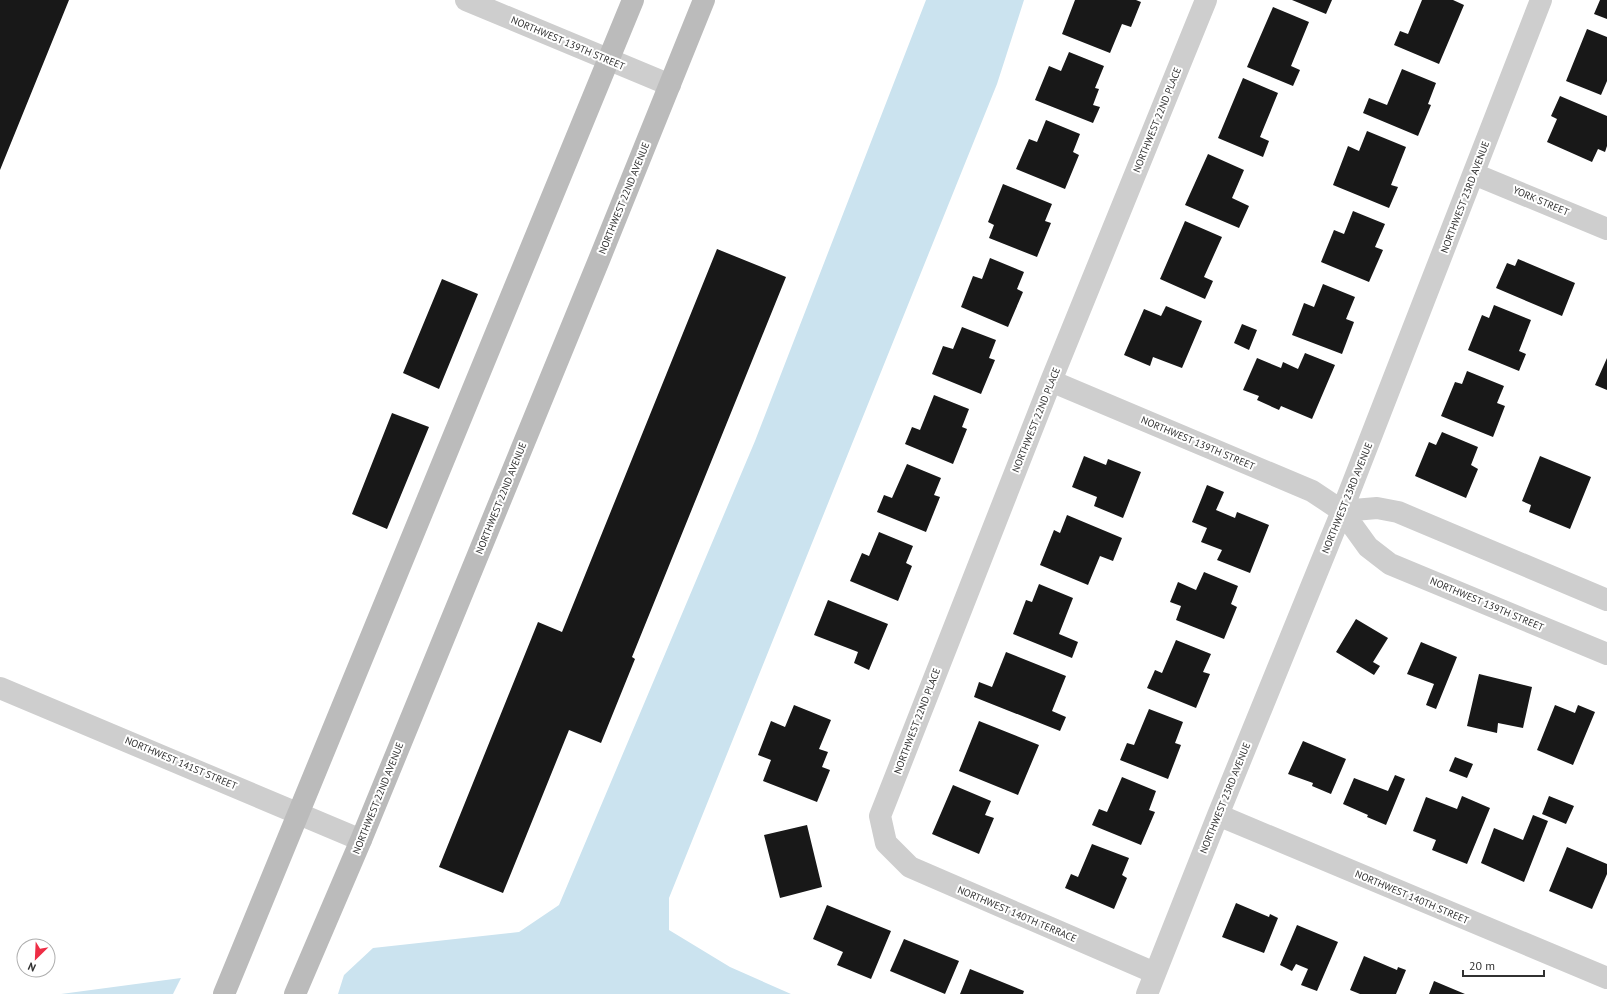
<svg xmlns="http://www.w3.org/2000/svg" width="1607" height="994" font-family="'PT Sans',sans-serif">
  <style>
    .water { fill: #cbe3ef }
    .building { fill: #181818 }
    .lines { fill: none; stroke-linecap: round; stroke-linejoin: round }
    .street { stroke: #cecece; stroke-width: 22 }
    .secondary { stroke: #bbb; stroke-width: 22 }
    .labels { text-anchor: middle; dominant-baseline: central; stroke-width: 4; stroke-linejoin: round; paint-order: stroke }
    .street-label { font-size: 10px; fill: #313131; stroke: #fff }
  </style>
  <rect width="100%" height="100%" fill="#fff"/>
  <path class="water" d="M 926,0 L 1024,0 L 997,84 L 669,898 L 669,930 L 730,967 L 791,994 L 338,994 L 344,975 L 373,948 L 519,932 L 559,905 L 755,441 Z
    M 181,978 L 173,994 L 61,994 Z"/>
  <path class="building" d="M 0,0 L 69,0 L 0,170 Z
    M 1075,0 L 1136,0 L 1141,2 L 1131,27 L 1122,24 L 1110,53 L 1062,34 Z
    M 1292,0 L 1332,0 L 1326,14 Z
    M 1422,0 L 1453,0 L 1464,5 L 1439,64 L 1394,45 L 1400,31 L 1408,34 Z
    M 1600,0 L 1607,0 L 1607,19 L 1594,14 Z
    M 1273,7 L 1309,22 L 1291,66 L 1300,70 L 1293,86 L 1247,67 Z
    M 1587,29 L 1607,37 L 1607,81 L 1601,95 L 1566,81 Z
    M 1069,52 L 1104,66 L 1095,88 L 1099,89 L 1093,105 L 1100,107 L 1093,123 L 1035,100 L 1049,66 L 1061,71 Z
    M 1402,69 L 1436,83 L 1428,104 L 1431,105 L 1418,136 L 1363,113 L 1369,98 L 1387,105 Z
    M 1243,78 L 1278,93 L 1260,137 L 1269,141 L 1263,157 L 1218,138 Z
    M 1560,96 L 1607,116 L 1607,146 L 1605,152 L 1598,149 L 1592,162 L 1547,142 L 1557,119 L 1551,116 Z
    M 1046,120 L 1080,134 L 1073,152 L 1079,155 L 1065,189 L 1016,169 L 1029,139 L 1037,142 Z
    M 1367,131 L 1406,147 L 1391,185 L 1398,187 L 1389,208 L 1333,185 L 1348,146 L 1359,151 Z
    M 1208,154 L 1244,170 L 1232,198 L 1249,206 L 1239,228 L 1185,205 Z
    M 1003,184 L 1052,204 L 1045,221 L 1051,223 L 1037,257 L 989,238 L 994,225 L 988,222 Z
    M 1353,211 L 1385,224 L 1375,247 L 1383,250 L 1369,282 L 1321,262 L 1334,230 L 1344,234 Z
    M 1185,221 L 1222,237 L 1204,277 L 1213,281 L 1205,299 L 1160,279 Z
    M 717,249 L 786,277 L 632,657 L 635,659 L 601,743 L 569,730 L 503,893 L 439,867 L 538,622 L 562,632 Z
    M 990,258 L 1024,272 L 1017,289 L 1023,292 L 1008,327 L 961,307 L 973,276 L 982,279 Z
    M 1518,259 L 1575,283 L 1562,316 L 1496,288 L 1507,263 L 1515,266 Z
    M 442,279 L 478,294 L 439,389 L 403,373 Z
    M 1323,284 L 1355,297 L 1346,319 L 1354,322 L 1342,354 L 1292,335 L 1304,303 L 1314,307 Z
    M 1494,305 L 1531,320 L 1519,351 L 1526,354 L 1519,371 L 1468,350 L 1482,315 L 1489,318 Z
    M 1166,306 L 1202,321 L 1182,368 L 1153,357 L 1150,366 L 1124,355 L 1144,309 L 1161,316 Z
    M 1242,324 L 1257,330 L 1249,350 L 1234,343 Z
    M 962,327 L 996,340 L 989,358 L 995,360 L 981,394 L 932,374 L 943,346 L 953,349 Z
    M 1305,353 L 1335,365 L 1312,419 L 1281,406 L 1279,410 L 1257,400 L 1259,396 L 1243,390 L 1257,358 L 1281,368 L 1283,362 L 1298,369 Z
    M 1607,358 L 1607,390 L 1595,385 Z
    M 1467,371 L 1504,386 L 1497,403 L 1505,406 L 1493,437 L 1441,416 L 1455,382 L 1462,384 Z
    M 934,395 L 969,409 L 962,427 L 967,429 L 953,464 L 905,444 L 912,427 L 920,430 Z
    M 392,413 L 429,427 L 387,529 L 352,514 Z
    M 1442,432 L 1478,447 L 1471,465 L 1478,469 L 1466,498 L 1415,476 L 1429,442 L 1436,445 Z
    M 1084,456 L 1106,465 L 1108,459 L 1141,472 L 1123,518 L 1094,506 L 1097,497 L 1072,487 Z
    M 1540,456 L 1591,477 L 1570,529 L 1529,512 L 1531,505 L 1522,501 Z
    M 907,464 L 941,478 L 934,495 L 940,497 L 926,532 L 877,512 L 884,495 L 892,498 Z
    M 1207,485 L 1224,492 L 1216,510 L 1235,518 L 1237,512 L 1269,525 L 1250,573 L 1217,560 L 1222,550 L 1201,542 L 1207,528 L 1192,522 Z
    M 1067,515 L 1122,538 L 1113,561 L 1100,556 L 1088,585 L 1040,565 L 1054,530 L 1060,533 Z
    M 879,532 L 913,546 L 906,563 L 912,566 L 898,601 L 850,581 L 862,553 L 869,556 Z
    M 1204,572 L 1238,586 L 1231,604 L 1237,607 L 1224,639 L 1176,620 L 1181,606 L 1170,602 L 1178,582 L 1196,590 Z
    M 1039,584 L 1073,598 L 1059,634 L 1078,642 L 1072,658 L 1013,634 L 1026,600 L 1032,602 Z
    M 828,600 L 888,624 L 869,670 L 854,663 L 858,652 L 814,635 Z
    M 1356,619 L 1388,638 L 1373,662 L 1380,666 L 1374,675 L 1336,652 Z
    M 1176,640 L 1211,654 L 1203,672 L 1210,674 L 1196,708 L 1147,688 L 1155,670 L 1162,673 Z
    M 1421,642 L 1457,657 L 1436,709 L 1426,705 L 1434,684 L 1407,674 Z
    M 1006,652 L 1066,676 L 1052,711 L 1066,717 L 1060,731 L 974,697 L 979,682 L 992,687 Z
    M 1479,674 L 1532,687 L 1523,728 L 1498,723 L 1497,733 L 1467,726 Z
    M 794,705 L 831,720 L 819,749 L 828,752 L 822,767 L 830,770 L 817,802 L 763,781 L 771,760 L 758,755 L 771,721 L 785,727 Z
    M 1555,705 L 1575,713 L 1578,705 L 1595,712 L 1573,765 L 1537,750 Z
    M 1149,709 L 1183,722 L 1175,743 L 1181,745 L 1168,779 L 1120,760 L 1127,743 L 1134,745 Z
    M 979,721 L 1039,745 L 1018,795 L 959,771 Z
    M 1303,741 L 1346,759 L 1331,794 L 1312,786 L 1313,783 L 1288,774 Z
    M 1455,757 L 1473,764 L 1467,778 L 1449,771 Z
    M 1395,775 L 1405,779 L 1386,825 L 1367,817 L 1368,815 L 1343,804 L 1354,778 L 1388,791 Z
    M 1122,777 L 1156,791 L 1149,810 L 1155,812 L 1141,845 L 1092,825 L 1099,809 L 1107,812 Z
    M 953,785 L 991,801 L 985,815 L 994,818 L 979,854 L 932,834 Z
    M 1462,796 L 1490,808 L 1467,864 L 1432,850 L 1436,840 L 1413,831 L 1426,797 L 1457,809 Z
    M 1549,796 L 1574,806 L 1566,824 L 1542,814 Z
    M 1533,815 L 1548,821 L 1524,882 L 1481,863 L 1494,828 L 1523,840 Z
    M 807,825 L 822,887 L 780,898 L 764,835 Z
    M 1092,844 L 1129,858 L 1122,875 L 1127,878 L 1114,909 L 1065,888 L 1071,874 L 1078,877 Z
    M 1567,847 L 1607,864 L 1607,874 L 1592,909 L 1549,891 Z
    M 1236,903 L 1269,917 L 1270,914 L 1278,918 L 1264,953 L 1222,937 Z
    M 827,905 L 891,931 L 871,979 L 837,965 L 843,952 L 813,939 Z
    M 1297,925 L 1338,942 L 1317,991 L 1301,985 L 1308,969 L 1296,964 L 1292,971 L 1280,965 Z
    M 904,939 L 959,961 L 945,994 L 890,971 Z
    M 1364,956 L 1397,970 L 1398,967 L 1406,970 L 1396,994 L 1360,994 L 1350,990 Z
    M 970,969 L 1024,991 L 1023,994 L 960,994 Z
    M 1434,981 L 1465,994 L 1429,994 Z"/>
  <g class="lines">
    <path class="street" d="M 466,0 L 670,85
      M 1474,174 L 1607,229
      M 1051,381 L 1312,491 L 1342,511 L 1368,547 L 1390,564 L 1607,654
      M 1342,511 L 1377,508 L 1398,512 L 1607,600
      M 0,688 L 361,840
      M 1218,815 L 1607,978
      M 1155,973 L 910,867 L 886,843 L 880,816 L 1051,381 L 1206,0
      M 1147,994 L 1218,815 L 1342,511 L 1541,0"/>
    <path class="secondary" d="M 224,994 L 633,0
      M 295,994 L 361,840 L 599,260 L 704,0"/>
  </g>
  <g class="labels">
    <g class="street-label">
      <text transform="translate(568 43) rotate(23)">NORTHWEST 139TH STREET</text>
      <text transform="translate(1157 120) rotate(-68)">NORTHWEST 22ND PLACE</text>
      <text transform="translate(1465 197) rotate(-69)">NORTHWEST 23RD AVENUE</text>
      <text transform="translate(624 198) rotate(-68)">NORTHWEST 22ND AVENUE</text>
      <text transform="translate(1541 201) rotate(23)">YORK STREET</text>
      <text transform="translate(1036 420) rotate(-68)">NORTHWEST 22ND PLACE</text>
      <text transform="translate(1198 443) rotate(23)">NORTHWEST 139TH STREET</text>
      <text transform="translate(501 498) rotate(-68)">NORTHWEST 22ND AVENUE</text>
      <text transform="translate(1347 498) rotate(-68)">NORTHWEST 23RD AVENUE</text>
      <text transform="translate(1487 604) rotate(23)">NORTHWEST 139TH STREET</text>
      <text transform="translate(917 721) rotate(-69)">NORTHWEST 22ND PLACE</text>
      <text transform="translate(181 763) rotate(23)">NORTHWEST 141ST STREET</text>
      <text transform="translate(378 798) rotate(-68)">NORTHWEST 22ND AVENUE</text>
      <text transform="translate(1225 798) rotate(-68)">NORTHWEST 23RD AVENUE</text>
      <text transform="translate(1412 897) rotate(23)">NORTHWEST 140TH STREET</text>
      <text transform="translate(1017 914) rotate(23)">NORTHWEST 140TH TERRACE</text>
    </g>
  </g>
  <g transform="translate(36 958) rotate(204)"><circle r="19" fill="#ffffff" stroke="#adadad"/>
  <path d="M0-3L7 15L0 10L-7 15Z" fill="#ee2d45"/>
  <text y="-6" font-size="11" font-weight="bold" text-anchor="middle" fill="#313131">N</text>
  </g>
  <path d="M1463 970v6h81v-6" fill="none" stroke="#313131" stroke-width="2"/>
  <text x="1469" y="970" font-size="12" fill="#313131" stroke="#ffffff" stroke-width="3" paint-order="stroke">20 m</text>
</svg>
